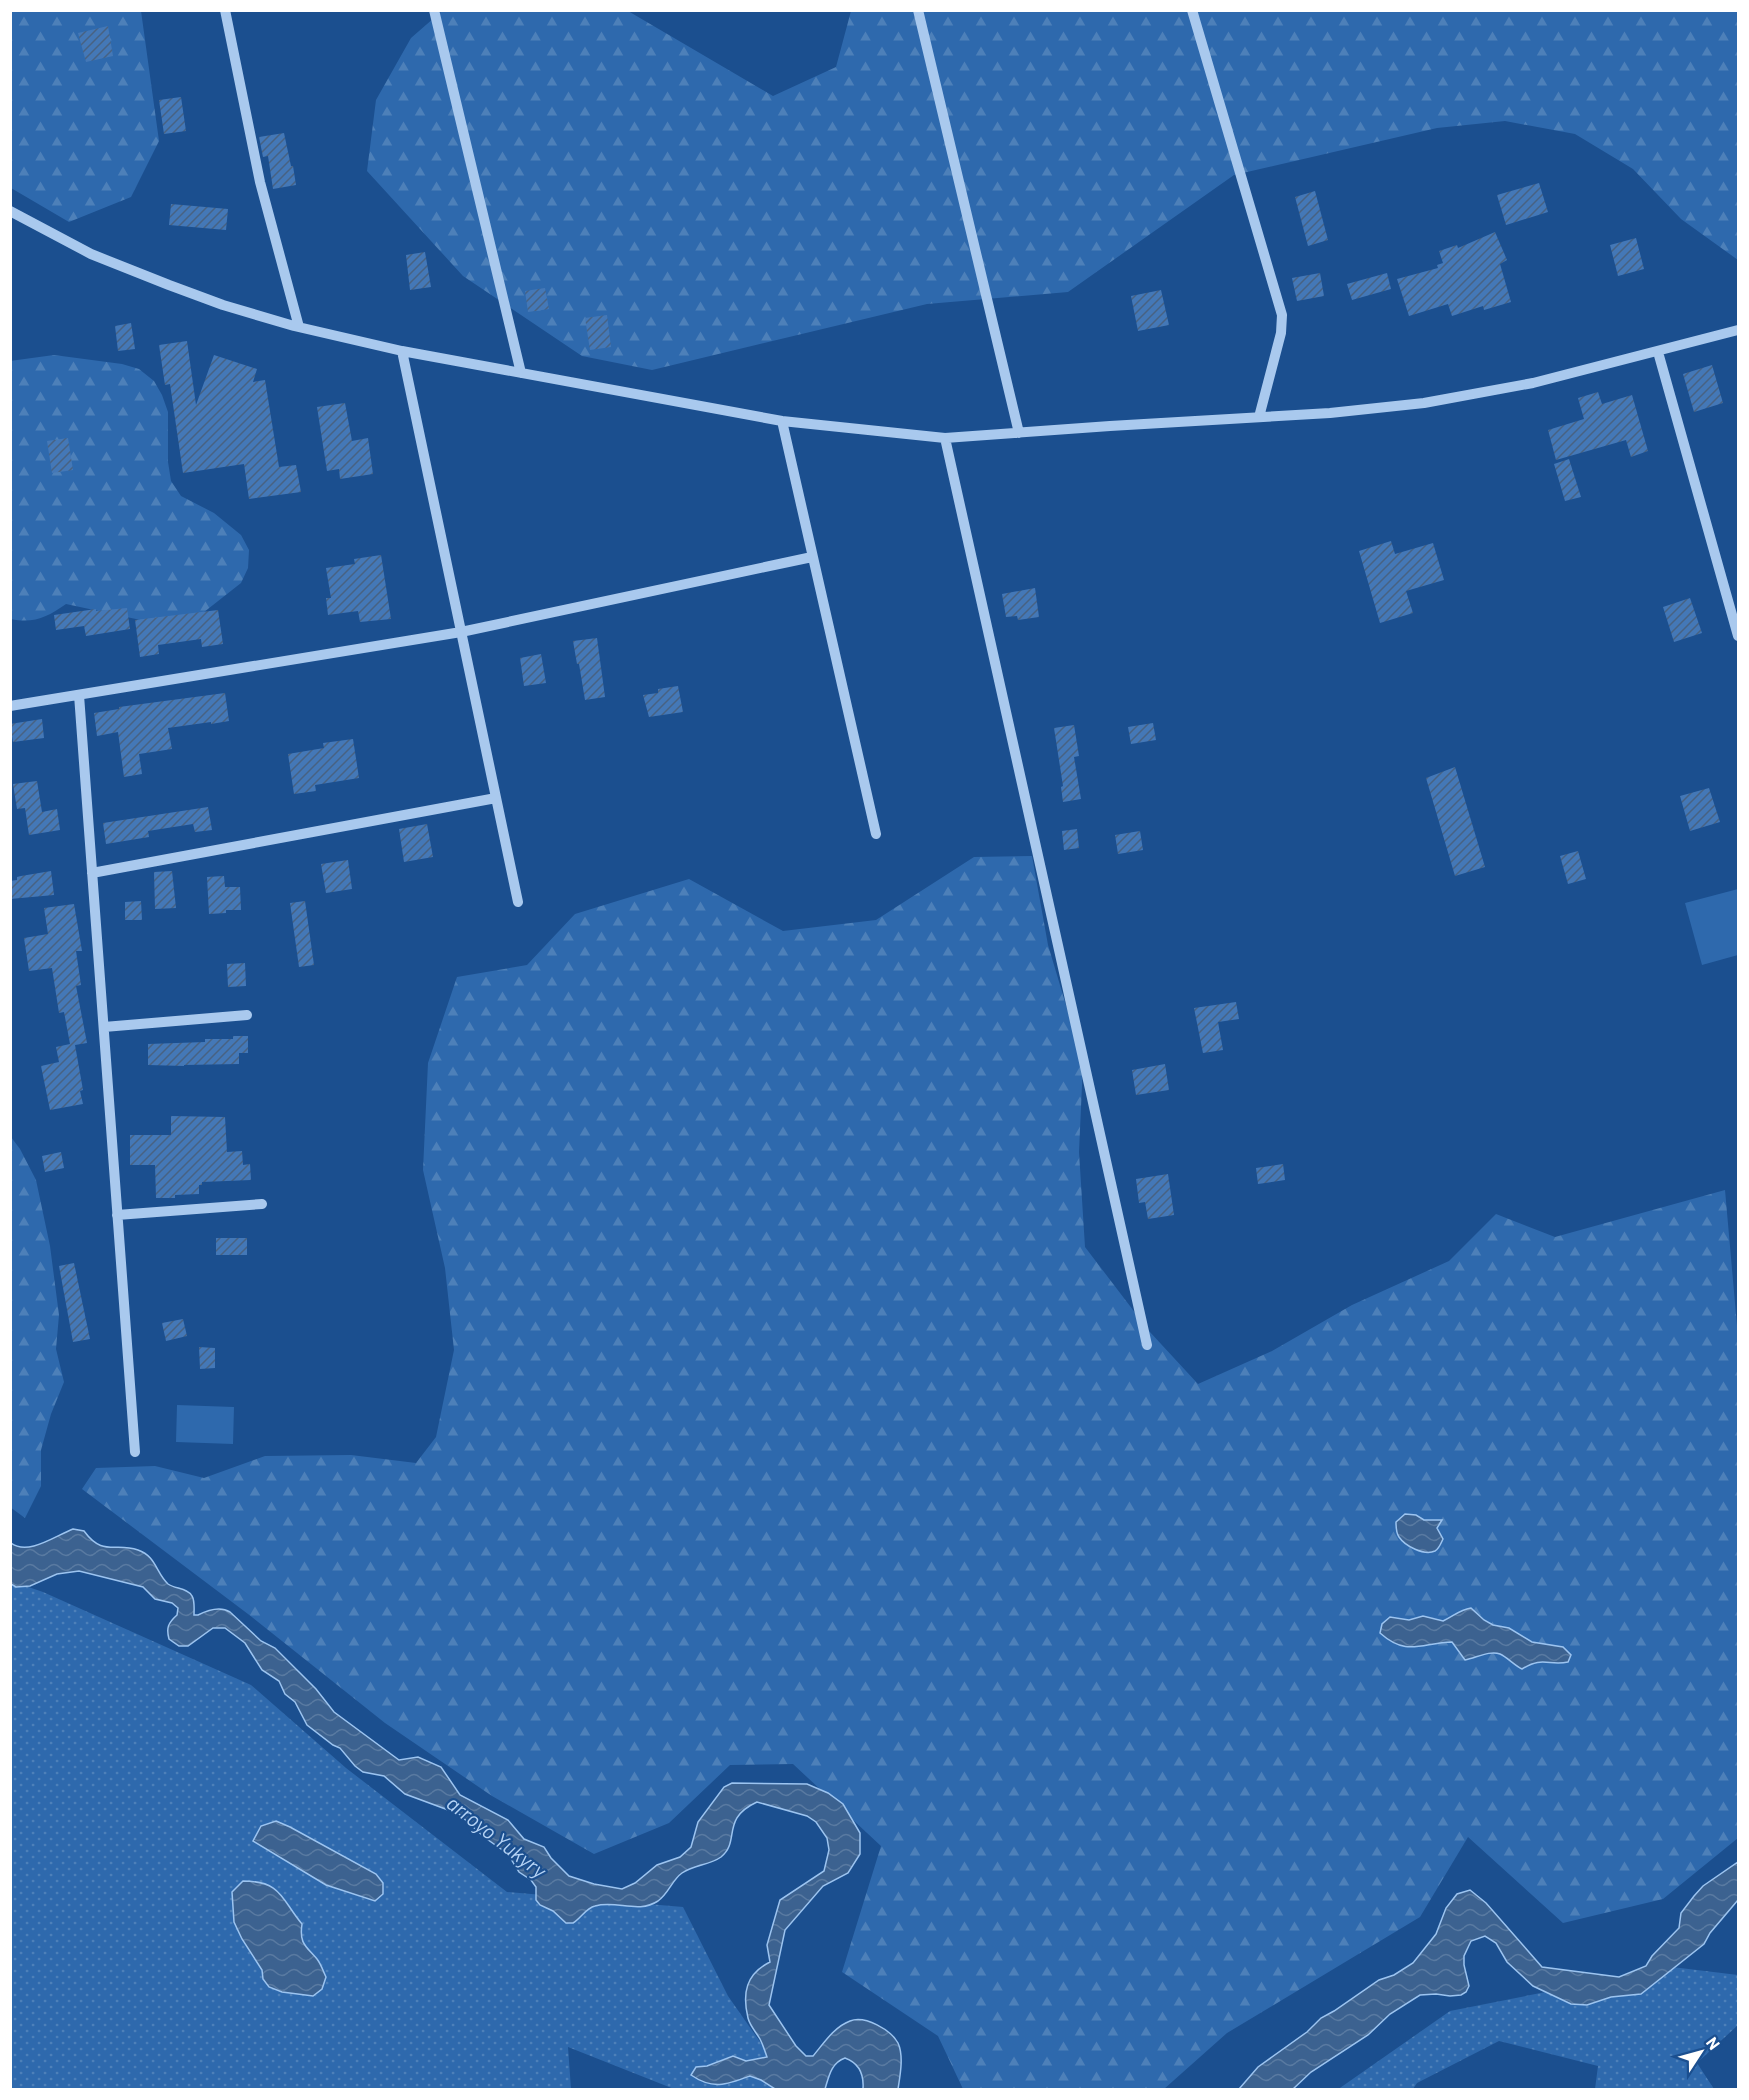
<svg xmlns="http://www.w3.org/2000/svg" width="1749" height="2100" font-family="Barlow,sans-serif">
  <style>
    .grass { fill: url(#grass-dots) }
    .forest { fill: url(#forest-firs) }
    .park { fill: #2e69ad }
    .water { fill: url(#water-waves); stroke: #9cc4f0; stroke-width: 1.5 }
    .building { fill: url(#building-hatch) }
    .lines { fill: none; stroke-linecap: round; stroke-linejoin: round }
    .minor { stroke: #a9c9ee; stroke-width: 10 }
    .labels { text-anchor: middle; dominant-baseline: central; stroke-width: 4.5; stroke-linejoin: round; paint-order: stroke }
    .water-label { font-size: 21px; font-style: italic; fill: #b5d3f5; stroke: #1b4f8f }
  </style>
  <defs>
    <pattern id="grass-dots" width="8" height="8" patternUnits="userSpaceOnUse" patternTransform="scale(1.5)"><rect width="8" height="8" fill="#2e69ad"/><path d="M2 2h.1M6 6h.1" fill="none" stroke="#4d80b9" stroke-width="1.8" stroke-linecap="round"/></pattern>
    <pattern id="forest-firs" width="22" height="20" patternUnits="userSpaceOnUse" patternTransform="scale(1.5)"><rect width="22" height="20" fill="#2e69ad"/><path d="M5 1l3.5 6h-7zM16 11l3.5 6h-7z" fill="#4d80b9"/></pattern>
    <pattern id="water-waves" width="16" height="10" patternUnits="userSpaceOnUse" patternTransform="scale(1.5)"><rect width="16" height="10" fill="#3c6290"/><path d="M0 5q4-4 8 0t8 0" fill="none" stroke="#597aa1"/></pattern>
    <pattern id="building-hatch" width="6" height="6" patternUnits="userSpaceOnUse" patternTransform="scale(1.5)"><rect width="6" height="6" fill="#4478b7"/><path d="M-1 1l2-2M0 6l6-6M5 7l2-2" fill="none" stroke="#486282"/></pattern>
  </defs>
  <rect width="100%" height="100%" fill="#1b4f8f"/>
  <path class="grass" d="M 11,1581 L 43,1592 L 251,1685 L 346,1768 L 507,1892 L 683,1907 L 728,1996 L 793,2089 L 674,2089 L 568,2047 L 571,2089 L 11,2090 Z
    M 1672,1967 L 1738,1975 L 1738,2025 L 1697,2063 L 1714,2089 L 1595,2089 L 1598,2066 L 1499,2041 L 1417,2083 L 1413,2089 L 1337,2090 L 1450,2011 Z"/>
  <path class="forest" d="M 11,11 L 141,11 L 159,141 L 131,197 L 69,222 L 11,188 Z
    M 442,11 L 628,11 L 773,96 L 836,67 L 851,11 L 1738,11 L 1738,260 L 1681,219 L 1633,169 L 1575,134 L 1505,121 L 1437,128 L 1234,175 L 1068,292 L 927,304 L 652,370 L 582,356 L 463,276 L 367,171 L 376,100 L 411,38 Z
    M 54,355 L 122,364 L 139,369 L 154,381 L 162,395 L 168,412 L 168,462 L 171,481 L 181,496 L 214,513 L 241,535 L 249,550 L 248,568 L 241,583 L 199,616 L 164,625 L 66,604 C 48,617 33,624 11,619 L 10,361 Z
    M 1032,856 L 1048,945 L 1083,1062 L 1079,1152 L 1085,1247 L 1149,1331 L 1198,1384 L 1272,1351 L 1352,1305 L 1449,1261 L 1496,1214 L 1555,1237 L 1725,1190 L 1738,1337 L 1738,1838 L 1663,1899 L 1563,1923 L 1468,1837 L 1420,1917 L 1227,2033 L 1164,2089 L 963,2089 L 938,2036 L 842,1972 L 881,1846 L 793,1764 L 730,1765 L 669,1823 L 594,1854 L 492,1796 L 385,1723 L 248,1614 L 82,1489 L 96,1468 L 155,1466 L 204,1478 L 265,1456 L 351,1455 L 416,1463 L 436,1437 L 454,1350 L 445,1268 L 423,1170 L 428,1063 L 457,977 L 527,965 L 575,914 L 689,879 L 783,931 L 876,920 L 974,857 Z
    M 11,1137 L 20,1149 L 36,1180 L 50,1246 L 59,1315 L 56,1349 L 64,1382 L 51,1414 L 41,1450 L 41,1486 L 25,1518 L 10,1507 Z"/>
  <path class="park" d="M 1738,889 L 1738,955 L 1702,965 L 1685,903 Z
    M 177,1405 L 234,1407 L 233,1444 L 176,1442 Z"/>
  <path class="water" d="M 1405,1514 L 1416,1515 L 1424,1520 L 1442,1520 L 1437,1528 L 1443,1539 C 1441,1543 1439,1549 1435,1551 C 1424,1556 1405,1546 1399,1537 C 1396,1533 1396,1527 1396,1522 Z
    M 73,1529 L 84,1531 C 103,1557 115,1542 138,1550 C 156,1556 156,1573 168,1584 C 175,1589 188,1588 192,1596 C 195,1601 194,1609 194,1615 L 198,1615 C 208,1610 220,1606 230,1612 L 261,1641 L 275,1648 L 316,1689 L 334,1712 L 399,1760 L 418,1757 L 441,1767 L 460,1795 L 508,1820 L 524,1839 L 544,1847 L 551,1858 L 569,1876 L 594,1884 L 622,1889 L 635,1883 L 657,1865 L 680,1857 L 691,1847 L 698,1822 L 724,1787 L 732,1783 L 807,1784 L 828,1793 L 843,1804 L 860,1833 L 860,1854 L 848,1873 L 823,1886 L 785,1930 L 769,2005 L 796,2046 L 806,2056 L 813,2056 C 824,2043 834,2027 850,2021 C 865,2015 891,2030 898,2043 C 904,2056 900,2076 898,2089 L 863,2089 C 864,2075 859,2063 845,2058 C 831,2063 829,2076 825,2089 L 775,2089 L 761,2080 L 750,2076 C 726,2085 713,2090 691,2075 L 696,2067 L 707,2066 L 733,2056 L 746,2061 L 767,2057 C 765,2051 763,2045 760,2039 C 756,2032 750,2026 748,2018 C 742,1993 746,1974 770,1962 L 767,1945 L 780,1900 L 824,1871 L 829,1850 L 827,1838 L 816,1822 L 807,1816 L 757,1802 C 720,1819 741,1841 721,1857 C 710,1865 693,1865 682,1873 C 672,1880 669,1893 658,1901 C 638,1914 617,1900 595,1906 C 586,1908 581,1918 573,1923 L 566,1923 L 553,1911 L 540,1905 L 536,1900 L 536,1887 L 531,1880 L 519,1872 L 508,1854 L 484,1837 L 459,1814 L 405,1794 L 384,1776 L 363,1772 L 355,1766 L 340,1748 L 333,1745 L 307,1725 L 295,1702 L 285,1694 L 279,1681 L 262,1670 L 245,1643 L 225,1628 L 213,1628 L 188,1646 L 179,1646 L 169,1639 C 166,1628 168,1623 177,1615 L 178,1608 L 172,1603 L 155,1599 L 143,1587 L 79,1571 L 57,1574 L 30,1586 L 16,1587 L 11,1584 L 11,1543 C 28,1556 55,1536 73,1529 Z
    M 1471,1608 L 1484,1620 L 1493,1625 L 1509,1628 L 1532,1642 L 1563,1647 L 1571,1655 L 1568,1662 C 1549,1666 1542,1656 1522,1669 C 1514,1665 1507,1657 1500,1654 C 1490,1650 1476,1658 1465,1660 L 1452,1642 C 1421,1643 1407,1657 1380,1633 L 1382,1624 L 1390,1617 L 1409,1620 L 1423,1616 L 1443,1621 C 1454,1616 1459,1610 1471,1608 Z
    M 276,1821 L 290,1827 L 376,1874 L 383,1883 L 383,1894 L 375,1901 L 326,1885 L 253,1841 L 261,1826 Z
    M 1738,1862 L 1738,1900 L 1710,1933 L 1704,1944 L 1641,1994 L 1611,1997 L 1587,2005 L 1571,2004 L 1533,1986 L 1507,1962 L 1496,1943 L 1485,1936 L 1471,1941 L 1464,1956 L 1464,1965 L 1469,1986 L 1466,1992 L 1461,1995 L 1450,1996 L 1436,1994 L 1420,1995 L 1390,2014 L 1368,2035 L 1311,2072 L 1293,2089 L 1239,2089 L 1258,2067 L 1307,2032 L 1321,2018 L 1334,2011 L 1379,1980 L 1394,1975 L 1413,1963 L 1436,1934 L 1446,1908 L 1457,1894 L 1470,1890 L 1486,1903 L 1542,1967 L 1619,1977 L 1646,1966 L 1652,1956 L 1679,1928 L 1681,1913 L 1694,1896 L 1703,1886 Z
    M 243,1881 C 282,1881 281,1899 302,1924 C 299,1944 306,1946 317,1959 C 321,1964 323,1971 326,1977 L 322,1989 L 313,1996 L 282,1992 L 269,1987 L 263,1979 L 262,1970 L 242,1939 L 234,1922 L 232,1892 Z"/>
  <path class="building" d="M 108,26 L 113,56 L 86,62 L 78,33 Z
    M 181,97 L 186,131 L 164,134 L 159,100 Z
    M 284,133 L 291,166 L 293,166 L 296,185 L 273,189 L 268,156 L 263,157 L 259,137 Z
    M 1539,183 L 1548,212 L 1506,225 L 1497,195 Z
    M 1315,191 L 1328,240 L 1308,246 L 1295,197 Z
    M 171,204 L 228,209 L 226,230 L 169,225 Z
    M 1495,232 L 1507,260 L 1500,264 L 1511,302 L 1484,310 L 1483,306 L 1452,316 L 1448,304 L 1409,316 L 1397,279 L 1438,268 L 1437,265 L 1443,263 L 1439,251 L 1457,245 L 1458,248 Z
    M 1636,238 L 1644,269 L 1618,276 L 1610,245 Z
    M 425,252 L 431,287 L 410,290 L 406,255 Z
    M 1320,273 L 1324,296 L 1297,301 L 1292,278 Z
    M 1387,273 L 1391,289 L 1352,300 L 1347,284 Z
    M 545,288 L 549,309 L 528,312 L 525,291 Z
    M 1161,290 L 1169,325 L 1138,331 L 1131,296 Z
    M 607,315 L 611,347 L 590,350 L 585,318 Z
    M 131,323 L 135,349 L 118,351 L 115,326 Z
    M 187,341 L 196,405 L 214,355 L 257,369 L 253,382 L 265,380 L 279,467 L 296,465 L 301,492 L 249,499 L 244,464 L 183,473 L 170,384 L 165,385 L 159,345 Z
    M 1712,365 L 1723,403 L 1694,412 L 1683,374 Z
    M 1598,392 L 1602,404 L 1632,395 L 1648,451 L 1631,457 L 1626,440 L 1556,460 L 1548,430 L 1584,419 L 1578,398 Z
    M 345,403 L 352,441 L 368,438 L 373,474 L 340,479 L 339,469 L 327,471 L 317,407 Z
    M 68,438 L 73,470 L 52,473 L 47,441 Z
    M 1569,459 L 1581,497 L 1565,501 L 1554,464 Z
    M 1391,541 L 1395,554 L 1433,543 L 1444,580 L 1406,591 L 1413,613 L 1380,623 L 1359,551 Z
    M 381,555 L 391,619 L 360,622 L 358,611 L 328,615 L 326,598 L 331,598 L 326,568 L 355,564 L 354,559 Z
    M 1035,588 L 1039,617 L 1018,620 L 1017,616 L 1006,617 L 1002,594 Z
    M 1690,598 L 1702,633 L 1674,642 L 1663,607 Z
    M 127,608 L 130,629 L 86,636 L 84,626 L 56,630 L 54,615 L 96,609 L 96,611 Z
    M 218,610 L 223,644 L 202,647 L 201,639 L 158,645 L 159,654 L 140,657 L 135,620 Z
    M 597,638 L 605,697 L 585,700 L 579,664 L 577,664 L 573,641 Z
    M 541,654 L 546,683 L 524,686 L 520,658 Z
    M 678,686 L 683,712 L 649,717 L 643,695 L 658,693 L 658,689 Z
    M 225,693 L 229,721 L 211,724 L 211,722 L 168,728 L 172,749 L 139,754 L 142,774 L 124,777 L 118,732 L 97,736 L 94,713 L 119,709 L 119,707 Z
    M 42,719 L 44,738 L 13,742 L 10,724 Z
    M 1153,723 L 1156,740 L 1131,744 L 1128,727 Z
    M 1074,725 L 1079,756 L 1074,757 L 1081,799 L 1063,802 L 1061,787 L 1063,786 L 1054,728 Z
    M 353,739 L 359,778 L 315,785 L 316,791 L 294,794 L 288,754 L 324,748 L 323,743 Z
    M 1455,767 L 1485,867 L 1455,876 L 1426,778 Z
    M 37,781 L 42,812 L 57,809 L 60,830 L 29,835 L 25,808 L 17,809 L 13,784 Z
    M 1709,788 L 1720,822 L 1690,831 L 1680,796 Z
    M 208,807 L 212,830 L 195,832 L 193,824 L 148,831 L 149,837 L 106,844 L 103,823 Z
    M 427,824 L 433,857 L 404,862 L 399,829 Z
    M 1077,829 L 1079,848 L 1064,850 L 1062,831 Z
    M 1140,831 L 1143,850 L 1118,854 L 1115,835 Z
    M 1578,851 L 1586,879 L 1568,884 L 1560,856 Z
    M 348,860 L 352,889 L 326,893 L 321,864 Z
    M 51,871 L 54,895 L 10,899 L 10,881 L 17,880 L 17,877 L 21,876 Z
    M 172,871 L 176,908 L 155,909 L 154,872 Z
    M 224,876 L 225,887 L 240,887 L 241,910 L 226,910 L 226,913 L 209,914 L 207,877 Z
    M 141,901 L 142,920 L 125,920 L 125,902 Z
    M 305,901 L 314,965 L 299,967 L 290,903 Z
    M 74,904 L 82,951 L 76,951 L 81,985 L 76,986 L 87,1043 L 75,1045 L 83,1090 L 80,1091 L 83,1104 L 50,1110 L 41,1066 L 59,1062 L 56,1047 L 70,1044 L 64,1012 L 59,1013 L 52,968 L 29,971 L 24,938 L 48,934 L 44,908 Z
    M 245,963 L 246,986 L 228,987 L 227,964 Z
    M 1236,1002 L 1239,1019 L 1218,1022 L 1223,1050 L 1203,1053 L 1194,1008 Z
    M 233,1036 L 248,1036 L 248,1053 L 239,1053 L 239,1064 L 184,1065 L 184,1066 L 148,1065 L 148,1044 L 205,1042 L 205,1039 L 233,1039 Z
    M 1165,1064 L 1169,1090 L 1136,1095 L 1132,1070 Z
    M 171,1116 L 225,1117 L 227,1152 L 242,1151 L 243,1165 L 250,1164 L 251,1180 L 202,1182 L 202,1185 L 199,1185 L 199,1194 L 175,1195 L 175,1198 L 156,1198 L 155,1165 L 130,1165 L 130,1135 L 171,1135 Z
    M 61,1152 L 64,1168 L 45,1172 L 42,1156 Z
    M 1283,1164 L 1285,1180 L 1258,1184 L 1256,1168 Z
    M 1168,1174 L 1174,1215 L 1148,1219 L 1145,1202 L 1139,1203 L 1136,1179 Z
    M 216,1238 L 247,1238 L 247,1255 L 216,1255 Z
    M 74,1263 L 90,1339 L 73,1342 L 59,1266 Z
    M 183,1319 L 187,1336 L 166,1341 L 162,1323 Z
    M 199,1347 L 215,1348 L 215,1368 L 200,1369 Z"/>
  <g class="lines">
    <path class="minor" d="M 225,10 L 260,182 L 299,327
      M 434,10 L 521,373
      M 918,10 L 1019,433
      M 1192,10 L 1282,315 L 1281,333 L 1259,417
      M 10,211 L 91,254 L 169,285 L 223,305 L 294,326 L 402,351 L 782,421 L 945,438 L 1110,426 L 1330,413 L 1424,403 L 1533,383 L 1738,330
      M 402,351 L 518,902
      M 1658,352 L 1738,636
      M 782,421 L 876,834
      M 945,438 L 1147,1345
      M 79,695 L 135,1452
      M 10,706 L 461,632 L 812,557
      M 92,873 L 496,798
      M 104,1027 L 247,1015
      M 117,1215 L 262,1204"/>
  </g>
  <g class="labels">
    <g class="water-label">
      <text transform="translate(497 1836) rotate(38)">arroyo Yukyry</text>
    </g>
  </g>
  <rect width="1749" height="2100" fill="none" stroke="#ffffff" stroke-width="24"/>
  <g transform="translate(1701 2052) rotate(54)" stroke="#1b4f8f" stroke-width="4.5" paint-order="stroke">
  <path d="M0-4.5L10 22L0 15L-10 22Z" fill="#ffffff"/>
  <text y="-9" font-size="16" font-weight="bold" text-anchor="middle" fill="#ffffff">N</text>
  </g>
</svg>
